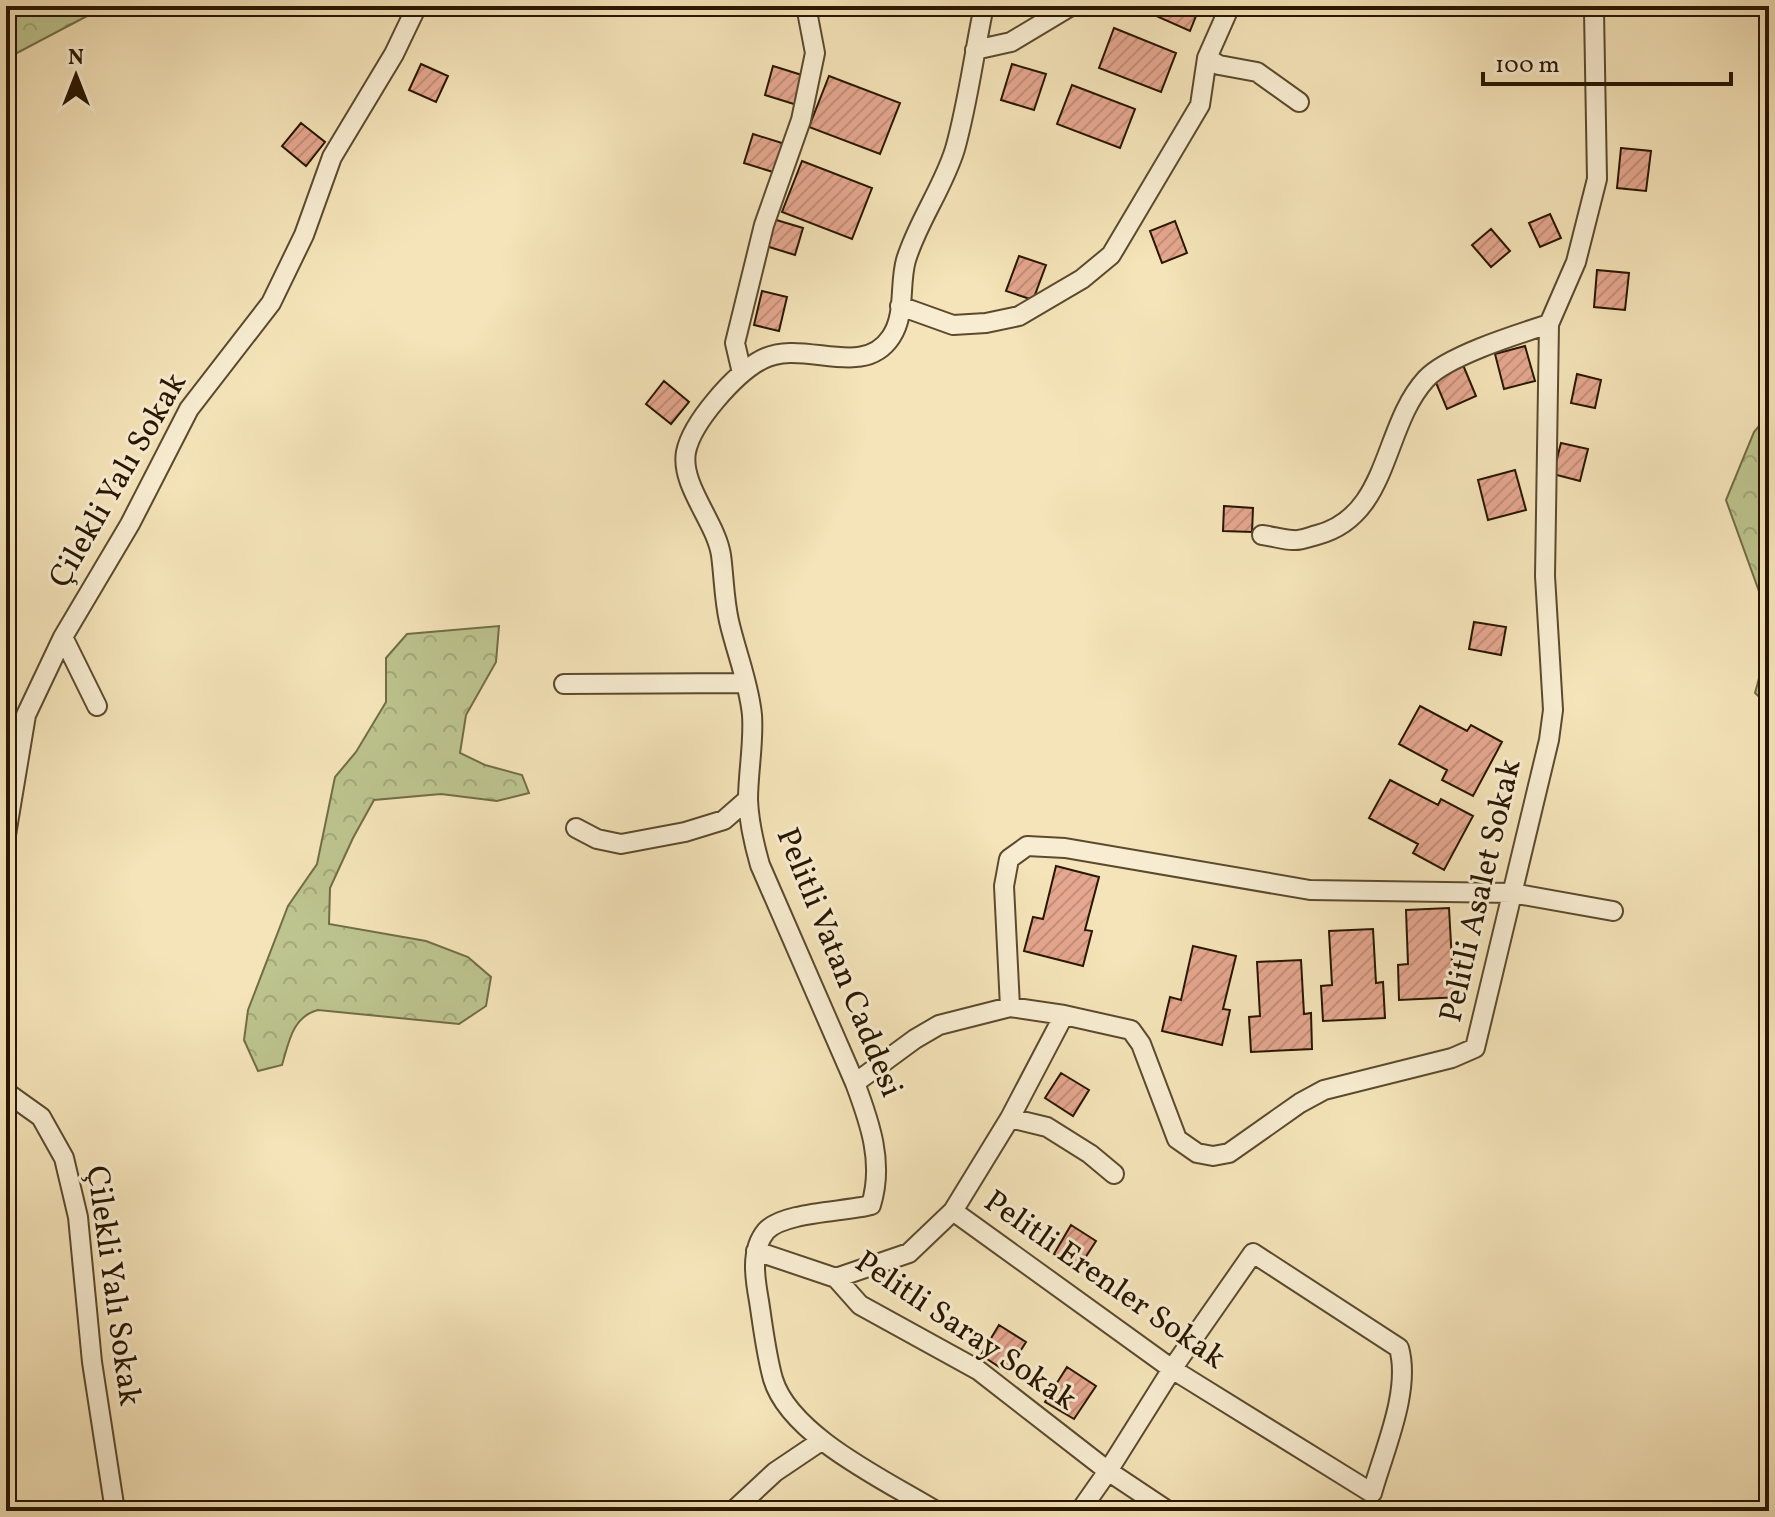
<svg xmlns="http://www.w3.org/2000/svg" width="1775" height="1517" font-family="Vollkorn,serif">
  <style>
    .forest { fill: url(#forest-crowns); stroke: #726d47; stroke-width: 2 }
    .building { fill: url(#building-hatch); stroke: #281600; stroke-width: 2 }
    .lines { fill: none; stroke-linecap: round; stroke-linejoin: round }
    .minor-casing { stroke: #5b4a2e; stroke-width: 22 }
    .minor { stroke: #f8edd2; stroke-width: 18 }
    .labels { text-anchor: middle; dominant-baseline: central; stroke-width: 6; stroke-linejoin: round; paint-order: stroke }
    .street-label { font-size: 32px; fill: #281600; stroke: #f8edd2 }
  </style>
  <defs>
    <pattern id="forest-crowns" width="20" height="18" patternUnits="userSpaceOnUse" patternTransform="scale(2)"><rect width="20" height="18" fill="#bdc48e"/><path d="M2 6a3 3 0 1 1 6 0M12 15a3 3 0 1 1 6 0" fill="none" stroke="#a2a879"/></pattern>
    <pattern id="building-hatch" width="6" height="6" patternUnits="userSpaceOnUse" patternTransform="scale(2)"><rect width="6" height="6" fill="#e5a78f"/><path d="M-1 1l2-2M0 6l6-6M5 7l2-2" fill="none" stroke="#c48f7a"/></pattern>
  </defs>
  <rect width="100%" height="100%" fill="#f5e4b9"/>
  <filter id="stains"><feTurbulence type="fractalNoise" baseFrequency=".0025" numOctaves="4"/><feColorMatrix values="0 0 0 0 .2 0 0 0 0 .09 0 0 0 0 .02 0 0 0 .5 -.17"/></filter>
  <radialGradient id="worn" r=".72"><stop offset=".6" stop-color="#630" stop-opacity="0"/><stop offset="1" stop-color="#630" stop-opacity=".3"/></radialGradient>
  <path class="forest" d="M 6,6 L 106,6 L 13,55 L 6,68 Z
    M 1769,414 L 1769,484 L 1762,516 L 1769,547 L 1769,619 L 1726,500 L 1754,432 Z
    M 499,626 L 496,662 L 466,715 L 460,753 L 485,765 L 522,775 L 529,793 L 497,801 L 441,794 L 374,800 L 353,838 L 330,888 L 329,924 L 426,941 L 468,957 L 491,977 L 486,1006 L 459,1024 L 318,1010 C 292,1017 289,1042 282,1065 L 258,1071 L 244,1040 L 248,1010 L 288,906 L 317,864 L 335,777 L 356,752 L 386,702 L 386,658 L 407,634 Z
    M 1769,642 L 1769,706 L 1755,693 Z"/>
  <path class="building" d="M 1147,6 L 1200,6 L 1190,31 L 1145,11 Z
    M 1114,28 L 1176,53 L 1161,92 L 1099,68 Z
    M 421,64 L 448,76 L 436,102 L 409,90 Z
    M 1012,64 L 1046,74 L 1034,110 L 1001,100 Z
    M 773,66 L 805,76 L 797,105 L 765,95 Z
    M 829,76 L 900,103 L 880,154 L 809,127 Z
    M 1072,85 L 1135,109 L 1120,148 L 1057,124 Z
    M 301,123 L 325,142 L 306,166 L 282,146 Z
    M 753,134 L 785,144 L 776,173 L 744,163 Z
    M 1621,148 L 1651,151 L 1646,191 L 1617,188 Z
    M 802,161 L 872,188 L 852,239 L 782,212 Z
    M 1550,214 L 1561,238 L 1540,247 L 1529,223 Z
    M 773,219 L 803,228 L 795,255 L 766,246 Z
    M 1175,221 L 1187,253 L 1162,263 L 1150,231 Z
    M 1491,229 L 1510,251 L 1491,267 L 1472,245 Z
    M 1019,256 L 1046,265 L 1033,300 L 1006,291 Z
    M 1597,270 L 1629,273 L 1625,310 L 1594,307 Z
    M 762,291 L 787,297 L 779,331 L 754,325 Z
    M 1525,346 L 1535,381 L 1504,389 L 1495,354 Z
    M 1463,365 L 1476,396 L 1447,409 L 1434,378 Z
    M 1577,374 L 1601,380 L 1595,408 L 1571,403 Z
    M 664,381 L 689,402 L 671,424 L 646,404 Z
    M 1561,443 L 1588,449 L 1580,481 L 1553,474 Z
    M 1515,470 L 1526,510 L 1488,520 L 1478,480 Z
    M 1224,506 L 1253,508 L 1252,532 L 1223,531 Z
    M 1474,622 L 1506,627 L 1501,655 L 1469,649 Z
    M 1420,706 L 1467,731 L 1471,725 L 1502,742 L 1473,796 L 1442,780 L 1447,770 L 1399,744 Z
    M 1390,780 L 1438,805 L 1441,799 L 1473,816 L 1444,870 L 1413,853 L 1418,844 L 1369,818 Z
    M 1056,866 L 1099,877 L 1085,930 L 1092,931 L 1083,966 L 1024,951 L 1033,917 L 1043,919 Z
    M 1449,908 L 1452,962 L 1459,961 L 1461,997 L 1399,1000 L 1398,965 L 1408,964 L 1406,910 Z
    M 1373,929 L 1376,983 L 1383,982 L 1385,1018 L 1323,1021 L 1321,986 L 1332,985 L 1329,931 Z
    M 1193,946 L 1236,956 L 1223,1009 L 1230,1010 L 1222,1045 L 1162,1031 L 1170,997 L 1181,1000 Z
    M 1301,960 L 1304,1014 L 1311,1013 L 1312,1049 L 1251,1052 L 1249,1017 L 1260,1016 L 1257,962 Z
    M 1061,1073 L 1089,1090 L 1073,1116 L 1045,1098 Z
    M 1071,1225 L 1096,1241 L 1078,1269 L 1054,1254 Z
    M 999,1325 L 1026,1342 L 1007,1372 L 981,1355 Z
    M 1067,1367 L 1096,1386 L 1074,1419 L 1045,1402 Z"/>
  <g class="lines">
    <g class="minor-casing">
      <path id="minor" d="M 1230,6 L 1207,58 L 1219,65 L 1257,72 L 1299,102
        M 975,50 L 1011,42 L 1071,6
        M 900,306 L 953,325 L 986,323 L 1019,316 L 1082,279 L 1111,255 L 1200,105 L 1207,58
        M 742,373 L 735,343 L 764,225 L 801,120 L 815,53 L 806,6
        M 1262,535 C 1272,536 1283,540 1293,540 C 1300,541 1309,537 1317,535 C 1390,516 1382,427 1426,379 C 1447,356 1518,334 1549,324
        M 63,637 L 97,706
        M 564,684 L 745,683
        M 576,828 L 597,839 L 621,844 L 685,832 L 724,820 L 748,799
        M 6,835 L 26,715 L 63,637 L 130,524 L 189,409 L 271,303 L 304,235 L 332,157 L 394,54 L 417,6
        M 1010,1007 L 1004,886 L 1009,859 L 1027,846 L 1065,848 L 1310,890 L 1512,893 L 1613,911
        M 1064,1015 L 1010,1118 L 953,1211 L 1172,1369 L 1372,1493 C 1384,1450 1411,1391 1399,1348 L 1253,1253 L 1172,1369 L 1108,1471 L 1080,1511
        M 855,1083 L 915,1039 L 939,1025 L 1010,1007 L 1064,1015 L 1131,1030 L 1141,1044 L 1177,1139 L 1197,1153 L 1213,1156 L 1229,1153 L 1300,1103 L 1324,1090 L 1452,1058 L 1475,1048 L 1549,740 L 1553,710 L 1545,576 L 1549,324 L 1576,262 L 1597,179 L 1594,11
        M 6,1092 L 41,1117 L 64,1158 L 78,1217 L 92,1362 L 115,1511
        M 1010,1118 L 1047,1127 L 1090,1154 L 1114,1174
        M 756,1251 L 836,1278 L 860,1305 L 978,1370 L 1108,1471 L 1168,1511
        M 836,1278 L 909,1253 L 953,1211
        M 733,1511 L 775,1472 L 821,1441
        M 936,1511 C 887,1481 790,1436 773,1379 C 766,1354 763,1327 759,1301 C 755,1279 750,1250 766,1231 C 783,1212 844,1212 871,1205 C 884,1163 870,1123 855,1083 L 760,865 C 754,844 749,823 748,800 C 748,772 754,743 752,715 C 749,683 736,652 729,621 C 724,599 724,577 721,555 C 716,522 680,485 686,452 C 692,422 735,374 761,360 C 802,337 862,381 891,337 C 906,315 899,284 906,260 C 918,221 943,188 955,149 C 968,103 974,53 984,6"/>
    </g>
    <use href="#minor" class="minor"/>
  </g>
  <g class="labels">
    <g class="street-label">
      <text transform="translate(119 481) rotate(-60)">Çilekli Yalı Sokak</text>
      <text transform="translate(1482 891) rotate(-77)">Pelitli Asalet Sokak</text>
      <text transform="translate(838 963) rotate(68)">Pelitli Vatan Caddesi</text>
      <text transform="translate(1104 1281) rotate(35)">Pelitli Erenler Sokak</text>
      <text transform="translate(112 1286) rotate(82)">Çilekli Yalı Sokak</text>
      <text transform="translate(965 1332) rotate(34)">Pelitli Saray Sokak</text>
    </g>
  </g>
  <rect width="1775" height="1517" fill="none" stroke="#f5e4b9" stroke-width="32"/>
  <rect x="8" y="8" width="1759" height="1501" fill="none" stroke="#281600" stroke-width="4"/>
  <rect x="16" y="16" width="1743" height="1485" fill="none" stroke="#281600" stroke-width="2"/>
  <g transform="translate(76 76)" stroke="#f8edd2" stroke-width="6" paint-order="stroke">
  <path d="M0-6L14 30L0 20L-14 30Z" fill="#281600"/>
  <text y="-12" font-size="22" font-weight="bold" text-anchor="middle" fill="#281600">N</text>
  </g>
  <path d="M1483 72v12h248v-12" fill="none" stroke="#281600" stroke-width="4"/>
  <text x="1495" y="72" font-size="24" fill="#281600" stroke="#f8edd2" stroke-width="6" paint-order="stroke">100 m</text>
  <rect width="100%" height="100%" filter="url(#stains)"/>
  <rect width="100%" height="100%" fill="url(#worn)"/>
</svg>
